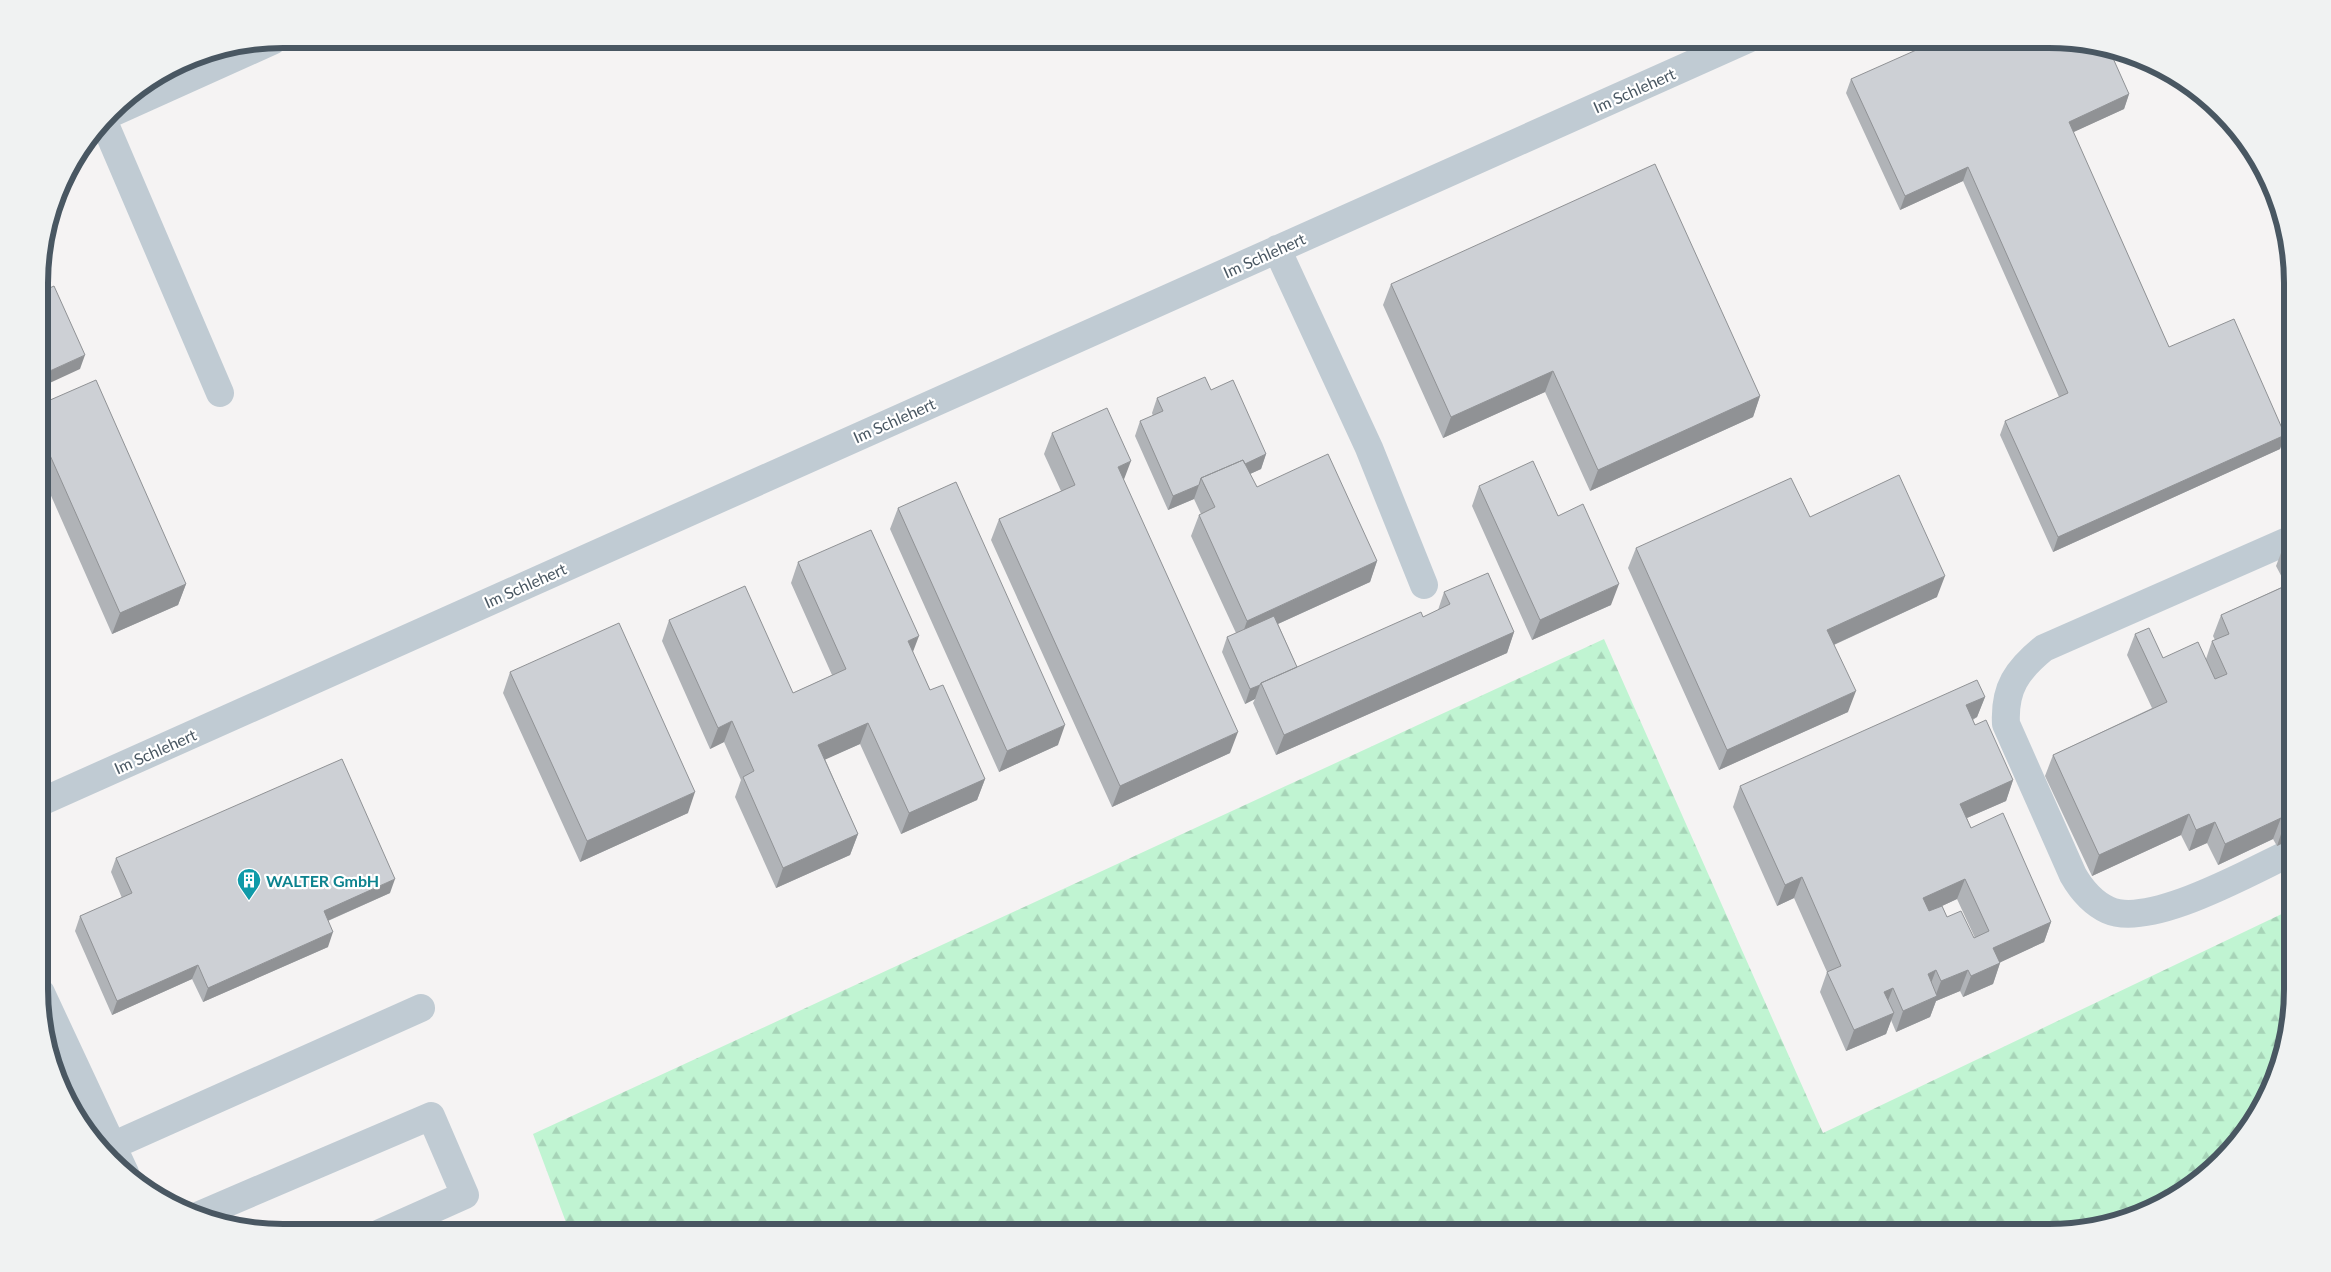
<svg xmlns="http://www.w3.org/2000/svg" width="2331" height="1272" font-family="Lato,sans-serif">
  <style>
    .forest { fill: url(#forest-firs) }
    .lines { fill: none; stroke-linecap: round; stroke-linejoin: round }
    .minor { stroke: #c0cbd3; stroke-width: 28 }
    .wall { fill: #b0b3b7; fill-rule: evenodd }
    .shaded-wall { fill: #909295 }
    .building { fill: #cdd0d5; stroke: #909295; fill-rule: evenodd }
    .labels { text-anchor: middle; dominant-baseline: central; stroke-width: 4.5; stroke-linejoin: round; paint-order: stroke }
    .street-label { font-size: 16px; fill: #495762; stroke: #fff }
    .culture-label { font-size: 16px; font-weight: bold; fill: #0d838f; stroke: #fff; text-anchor: start }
    .rim { fill: none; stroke: #495762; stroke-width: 6 }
  </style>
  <defs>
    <pattern id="forest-firs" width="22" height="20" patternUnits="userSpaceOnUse" patternTransform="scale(1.25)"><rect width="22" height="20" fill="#c0f4d2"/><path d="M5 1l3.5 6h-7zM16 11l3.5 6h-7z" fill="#a6d3b7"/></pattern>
  </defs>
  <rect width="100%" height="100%" fill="#f5f3f3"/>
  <path class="forest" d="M 1604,639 L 1823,1133 L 2292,909 C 2292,956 2296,1006 2284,1052 C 2264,1127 2200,1195 2127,1220 C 2107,1227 2084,1229 2064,1233 L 570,1233 L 533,1134 Z"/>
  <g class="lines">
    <path class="minor" d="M 112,113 L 272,41
      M 104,122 L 220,393
      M 1277,249 L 1369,448 L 1424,585
      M 2292,539 L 2044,648 C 2017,670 2004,688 2006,724 L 2073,875 C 2081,889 2093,903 2108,910 C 2150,929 2251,871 2292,852
      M 41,802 L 1748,39
      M 41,993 L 125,1173
      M 112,1146 L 421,1008
      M 197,1216 L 431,1116 L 465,1195 L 380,1233"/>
  </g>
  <path class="wall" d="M 1851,79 L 2129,94 L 2124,109 L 2073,132 L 2169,347 L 2285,435 L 2280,449 L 2053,552 L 2000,435 L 2005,421 L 2059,397 L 1963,181 L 1900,210 L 1846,93 Z
    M 2247,143 L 2251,148 L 2279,205 L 2286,238 L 2246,147 Z
    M 1391,284 L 1760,396 L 1753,417 L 1590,491 L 1545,392 L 1443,438 L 1383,305 Z
    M 1211,390 L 1266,454 L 1261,469 L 1250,474 L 1257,487 L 1377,561 L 1370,582 L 1278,624 L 1297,667 L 1423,617 L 1438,610 L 1444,592 L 1514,632 L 1507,653 L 1276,755 L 1253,703 L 1255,699 L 1245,704 L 1222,652 L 1227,637 L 1236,633 L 1191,536 L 1199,515 L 1201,514 L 1194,499 L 1168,510 L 1135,436 L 1140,421 L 1153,416 L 1152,413 L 1157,398 Z
    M 41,404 L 186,584 L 178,605 L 112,634 L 41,473 Z
    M 1052,433 L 1124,481 L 1230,753 L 1112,807 L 991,540 L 999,519 L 1061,491 L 1044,454 Z
    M 1479,486 L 1558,516 L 1611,605 L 1532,640 L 1472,506 Z
    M 898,508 L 1058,745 L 999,772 L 890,529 Z
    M 2292,541 L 2292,839 L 2277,846 L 2273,839 L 2218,865 L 2207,843 L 2189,851 L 2181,835 L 2092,876 L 2045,776 L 2053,755 L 2152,708 L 2127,655 L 2135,634 L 2163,658 L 2206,659 L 2212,641 L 2215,640 L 2213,636 L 2221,615 L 2286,585 L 2276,566 L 2284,545 Z
    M 1636,548 L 1937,597 L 1834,645 L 1848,712 L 1719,770 L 1628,568 Z
    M 798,562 L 913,652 L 930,690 L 985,779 L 977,800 L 901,834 L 860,744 L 825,759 L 858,834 L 850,855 L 776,888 L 735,797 L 741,780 L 724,742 L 710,749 L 662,641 L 669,620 L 793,693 L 832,675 L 791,583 Z
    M 510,672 L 688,813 L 580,862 L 503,693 Z
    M 1985,697 L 1977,717 L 1973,720 L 1975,725 L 2013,780 L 2006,801 L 1967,818 L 1971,828 L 2051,922 L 2044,942 L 2000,962 L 2000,963 L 1993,984 L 1963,997 L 1960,991 L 1936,1001 L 1930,1017 L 1896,1032 L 1891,1020 L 1886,1034 L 1846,1051 L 1820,992 L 1827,972 L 1794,898 L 1777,906 L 1733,807 L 1740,786 ZM 1957,899 L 1975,938 L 1974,938 L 1947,917 L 1942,906 Z
    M 116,858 L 390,893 L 328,921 L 328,947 L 203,1002 L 192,979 L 112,1015 L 75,931 L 80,916 L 122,898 L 111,872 Z"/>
  <path class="shaded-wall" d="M 2129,94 L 2124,109 L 2063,137 L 2069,122 Z
    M 1968,167 L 1963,181 L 1900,210 L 1905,196 Z
    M 85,355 L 80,369 L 41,387 L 41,375 Z
    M 1553,371 L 1545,392 L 1443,438 L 1451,417 Z
    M 1760,396 L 1753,417 L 1590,491 L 1598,470 Z
    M 2285,435 L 2280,449 L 2053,552 L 2058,537 Z
    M 1266,454 L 1261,469 L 1208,493 L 1203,483 Z
    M 1131,461 L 1123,482 L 1118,467 Z
    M 1199,485 L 1194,499 L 1168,510 L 1173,496 Z
    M 1377,561 L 1370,582 L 1240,641 L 1247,621 Z
    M 1945,576 L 1937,597 L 1820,651 L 1827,630 Z
    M 186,584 L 178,605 L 112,634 L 120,613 Z
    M 1619,584 L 1611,605 L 1532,640 L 1540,620 Z
    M 1514,632 L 1507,653 L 1276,755 L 1284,735 Z
    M 919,636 L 911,657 L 908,641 Z
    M 1260,685 L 1255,699 L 1245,704 L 1250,689 Z
    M 1856,691 L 1848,712 L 1719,770 L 1727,750 Z
    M 1985,697 L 1977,717 L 1958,726 L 1966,705 Z
    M 732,721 L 724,742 L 710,749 L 718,728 Z
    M 868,723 L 860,744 L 811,766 L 818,745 Z
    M 1065,725 L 1058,745 L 999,772 L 1007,751 Z
    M 1238,732 L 1230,753 L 1112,807 L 1120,786 Z
    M 985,779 L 977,800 L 901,834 L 909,813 Z
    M 2013,780 L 2006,801 L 1953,824 L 1960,804 Z
    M 695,792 L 688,813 L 580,862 L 587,841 Z
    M 2189,814 L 2181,835 L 2092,876 L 2099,855 Z
    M 2281,818 L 2273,839 L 2218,865 L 2225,844 Z
    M 2215,822 L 2207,843 L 2189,851 L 2196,830 Z
    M 2292,822 L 2292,839 L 2277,846 L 2284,825 Z
    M 858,834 L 850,855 L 776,888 L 783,868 Z
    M 1802,877 L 1794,898 L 1777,906 L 1785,885 Z
    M 395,879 L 390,893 L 318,925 L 324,911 Z
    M 1965,879 L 1957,899 L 1916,918 L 1923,898 Z
    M 2051,922 L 2044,942 L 1986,969 L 1993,948 Z
    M 333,932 L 328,947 L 203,1002 L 208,988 Z
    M 2000,963 L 1993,984 L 1963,997 L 1971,976 Z
    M 198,965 L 192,979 L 112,1015 L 117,1001 Z
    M 1936,970 L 1928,991 L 1928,974 Z
    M 1968,970 L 1960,991 L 1936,1001 L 1930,1017 L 1896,1032 L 1903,1011 L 1935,997 L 1941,981 Z
    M 1893,988 L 1885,1008 L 1884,992 Z
    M 1894,1013 L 1886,1034 L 1846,1051 L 1854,1030 Z"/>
  <path class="building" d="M 1941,39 L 2048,39 L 2108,47 L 2129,94 L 2069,122 L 2169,347 L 2234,319 L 2285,435 L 2058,537 L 2005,421 L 2068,393 L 1968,167 L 1905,196 L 1851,79 Z
    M 1655,164 L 1760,396 L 1598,470 L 1553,371 L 1451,417 L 1391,284 Z
    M 54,286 L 85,355 L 41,375 L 41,292 Z
    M 1205,377 L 1211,390 L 1233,380 L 1266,454 L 1245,464 L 1243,460 L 1201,478 L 1199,485 L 1173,496 L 1140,421 L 1163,411 L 1157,398 Z
    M 96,380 L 186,584 L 120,613 L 41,435 L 41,404 Z
    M 1107,408 L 1131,461 L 1118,467 L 1238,732 L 1120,786 L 999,519 L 1075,485 L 1052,433 Z
    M 1328,454 L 1377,561 L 1247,621 L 1199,515 L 1215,507 L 1201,478 L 1243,460 L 1257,487 Z
    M 1533,461 L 1558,516 L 1583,504 L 1619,584 L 1540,620 L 1479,486 Z
    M 1899,475 L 1945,576 L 1827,630 L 1856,691 L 1727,750 L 1636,548 L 1791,478 L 1810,517 Z
    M 956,482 L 1065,725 L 1007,751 L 898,508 Z
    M 871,530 L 919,636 L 908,641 L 930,690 L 943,685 L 985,779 L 909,813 L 868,723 L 818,745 L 858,834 L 783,868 L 743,777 L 754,771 L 732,721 L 718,728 L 669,620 L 745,586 L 793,693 L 846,669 L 798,562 Z
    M 2292,541 L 2292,562 L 2284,545 Z
    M 1488,573 L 1514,632 L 1284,735 L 1261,683 L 1421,612 L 1423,617 L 1450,604 L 1444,592 Z
    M 2292,583 L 2292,822 L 2284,825 L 2281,818 L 2225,844 L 2215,822 L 2196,830 L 2189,814 L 2099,855 L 2053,755 L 2167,702 L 2135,634 L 2149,628 L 2163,658 L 2198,642 L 2215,679 L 2227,674 L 2212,641 L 2229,634 L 2221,615 Z
    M 1274,616 L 1297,667 L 1261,683 L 1260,685 L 1250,689 L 1227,637 Z
    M 619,623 L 695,792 L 587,841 L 510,672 Z
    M 1977,680 L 1985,697 L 1966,705 L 1975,725 L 1986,720 L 2013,780 L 1960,804 L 1971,828 L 2003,813 L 2051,922 L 1993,948 L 2000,963 L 1971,976 L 1968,970 L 1941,981 L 1936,970 L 1928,974 L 1937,996 L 1903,1011 L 1893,988 L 1884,992 L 1894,1013 L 1854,1030 L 1827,972 L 1841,966 L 1802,877 L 1785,885 L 1740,786 ZM 1965,879 L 1989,931 L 1974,938 L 1961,911 L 1947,917 L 1942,906 L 1929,911 L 1923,898 Z
    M 342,759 L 395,879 L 324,911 L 333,932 L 208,988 L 198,965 L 117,1001 L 80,916 L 132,893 L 116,858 Z"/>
  <defs>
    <g id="building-pin" transform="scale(1.25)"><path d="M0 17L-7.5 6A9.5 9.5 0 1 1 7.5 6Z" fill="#0f9aa8" stroke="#fff"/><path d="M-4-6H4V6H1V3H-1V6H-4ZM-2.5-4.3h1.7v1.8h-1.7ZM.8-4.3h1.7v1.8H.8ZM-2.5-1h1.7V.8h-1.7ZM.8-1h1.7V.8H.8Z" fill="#fff"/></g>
  </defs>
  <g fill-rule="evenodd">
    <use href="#building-pin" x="249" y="880"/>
  </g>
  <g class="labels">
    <g class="street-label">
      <text transform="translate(1634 90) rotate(-24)">Im Schlehert</text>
      <text transform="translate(1264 255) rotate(-24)">Im Schlehert</text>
      <text transform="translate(894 420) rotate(-24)">Im Schlehert</text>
      <text transform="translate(525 585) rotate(-24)">Im Schlehert</text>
      <text transform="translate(155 751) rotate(-24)">Im Schlehert</text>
    </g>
    <g class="culture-label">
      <text x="266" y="880">WALTER GmbH</text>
    </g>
  </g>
  <path d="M0 0H2331V1272H0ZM283 48H2049A235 235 0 0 1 2284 283V989A235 235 0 0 1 2049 1224H283A235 235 0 0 1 48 989V283A235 235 0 0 1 283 48Z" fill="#f0f2f2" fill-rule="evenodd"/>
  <path class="rim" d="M283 48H2049A235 235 0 0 1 2284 283V989A235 235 0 0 1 2049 1224H283A235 235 0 0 1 48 989V283A235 235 0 0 1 283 48Z"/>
</svg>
